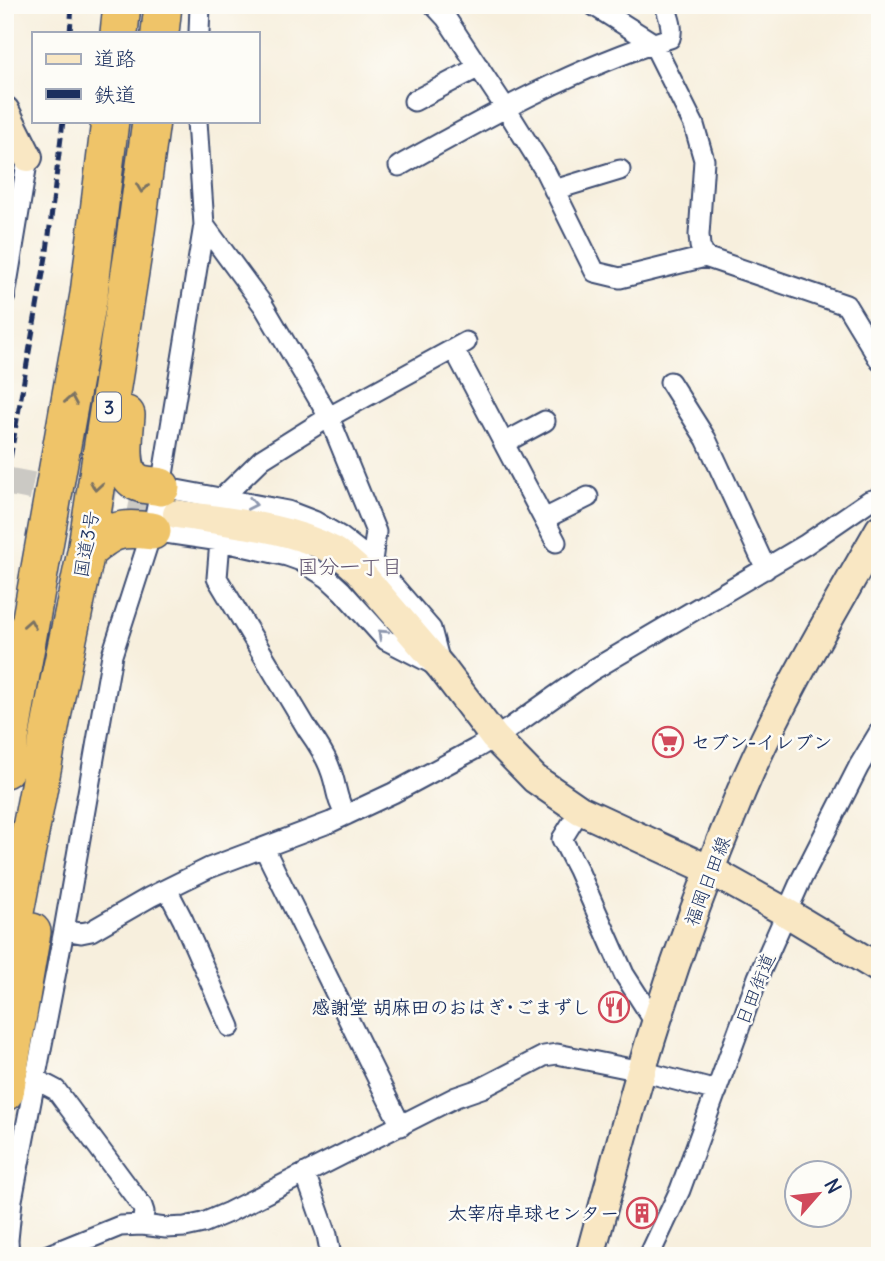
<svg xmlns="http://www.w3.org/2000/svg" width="885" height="1261" font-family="Delius,'Klee One',sans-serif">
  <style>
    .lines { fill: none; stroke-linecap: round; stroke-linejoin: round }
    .secondary-tunnel { stroke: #cbc9c4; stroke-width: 28; stroke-dasharray: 28 14; stroke-linecap: butt }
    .street-casing { stroke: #3c4c71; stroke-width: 23 }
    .secondary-casing { stroke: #3c4c71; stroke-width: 32 }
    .highway-casing { stroke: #3c4c71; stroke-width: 40 }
    .street { stroke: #fff; stroke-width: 19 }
    .secondary { stroke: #f9e7c3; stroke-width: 28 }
    .highway { stroke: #efc469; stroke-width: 37 }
    .rail { stroke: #1b2f5e; stroke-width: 5; stroke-dasharray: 10 5; stroke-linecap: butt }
    .oneway { stroke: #7a7263 }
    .oneway2 { stroke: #8d97ae }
    .labels { text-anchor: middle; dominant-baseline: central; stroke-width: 5; stroke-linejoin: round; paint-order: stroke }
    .shield { fill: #fdfcf7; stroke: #5f6c8c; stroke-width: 2 }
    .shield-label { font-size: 18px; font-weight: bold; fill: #1b2f5e }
    .street-label { font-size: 19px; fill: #1b2f5e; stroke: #fdfcf7 }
    .poi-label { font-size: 19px; font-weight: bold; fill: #1b2f5e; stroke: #fdfcf7; text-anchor: end }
    .neighbourhood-label { font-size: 21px; fill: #5e526e; stroke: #fdfcf7 }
  </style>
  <rect width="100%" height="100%" fill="#fdfcf7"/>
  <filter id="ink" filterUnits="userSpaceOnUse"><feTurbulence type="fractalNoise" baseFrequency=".0143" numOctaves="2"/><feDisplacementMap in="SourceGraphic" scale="14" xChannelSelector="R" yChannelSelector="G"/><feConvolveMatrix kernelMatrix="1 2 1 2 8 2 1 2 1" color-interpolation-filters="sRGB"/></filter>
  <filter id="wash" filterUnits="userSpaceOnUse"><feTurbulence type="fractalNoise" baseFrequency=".00686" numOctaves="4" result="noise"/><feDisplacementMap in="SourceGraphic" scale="28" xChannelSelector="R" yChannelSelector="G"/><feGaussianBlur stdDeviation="1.57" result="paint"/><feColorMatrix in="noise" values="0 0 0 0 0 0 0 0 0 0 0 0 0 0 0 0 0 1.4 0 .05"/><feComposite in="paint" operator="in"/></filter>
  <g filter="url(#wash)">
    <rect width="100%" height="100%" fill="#f7efdd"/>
  </g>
  <g filter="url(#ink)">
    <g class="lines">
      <path class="secondary-tunnel" d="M 5,481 L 177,514"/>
      <g class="street-casing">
        <path id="street" d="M 434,5 L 446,18 L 505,107 L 545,171 L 595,272 L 620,278 L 705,257
          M 593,5 L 653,43 L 694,125 L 704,160 L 699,235 L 700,246 L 705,257 L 846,305 L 880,361
          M 199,33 L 200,5
          M 414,101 L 479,67
          M 399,166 C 487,117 574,68 670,38 C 674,27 668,16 665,5
          M 554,190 L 620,170
          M 204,225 L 263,305 L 329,417 L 376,532 L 372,561
          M 5,296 L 28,157
          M 454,349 L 556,542
          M 670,382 L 706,439 L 766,569
          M 504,443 L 545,421
          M 161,487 L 288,511 L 314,521 L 341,537 L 372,561 L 431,629 L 439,659
          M 222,498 L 262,459 L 329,417 L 466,342
          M 544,519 L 588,497
          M 152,531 L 220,541 L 287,556 L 301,561 L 328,578 L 342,591 L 386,640 L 433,664
          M 220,541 L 217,578 L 308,730 C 318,744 326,756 331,771 C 337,787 336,800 346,815
          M 580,810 L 562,839 L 578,870 L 624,974 L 656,1024
          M 264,848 L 401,1126
          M 167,889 L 183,920 L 230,1027
          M 64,930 L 81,933 L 91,931 L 150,897 L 209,868 L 331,822 L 393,793 L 475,749 L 510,728 L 591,671 L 805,545 L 869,501 L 880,498
          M 35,1079 L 56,1090 L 142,1206 L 144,1212 L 142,1225
          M 305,1173 L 327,1235 L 331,1256
          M 9,1256 L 8,1240 L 12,1200 L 64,930 L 112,655 L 152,531 L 161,487 L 204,225 L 197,121
          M 46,1256 L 120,1226 L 142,1225 L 166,1228 L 185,1227 L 203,1223 L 229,1212 L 456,1097 L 482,1088 L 544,1056 L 557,1054 L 641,1071 L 717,1091
          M 649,1256 L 680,1190 L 758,977 L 801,880 L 859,766 L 880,731"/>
      </g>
      <g class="secondary-casing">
        <path id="secondary" d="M 5,111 L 28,157
          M 177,514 C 226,522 287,526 332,550 C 342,555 350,563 358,570 L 441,667 L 494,737 L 535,779 L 580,810 L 710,870 L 787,913 L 880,969
          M 590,1256 C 607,1194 623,1133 641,1072 C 669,977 703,883 741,792 C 780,700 831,615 880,529"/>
      </g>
      <g class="highway-casing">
        <path id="highway" d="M 119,33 L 122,5
          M 160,33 L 163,5
          M 126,415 C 125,432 119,469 134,480 C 141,486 153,485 161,487
          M 86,552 C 111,530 118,527 152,531
          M 5,769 L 18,691 L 89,294 L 110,121
          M 5,965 L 57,691 L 86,552 L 133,253 L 151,121
          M 5,1092 L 32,932"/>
      </g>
      <use href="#street" class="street"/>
      <use href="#secondary" class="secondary"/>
      <use href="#highway" class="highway"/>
      <path class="rail" d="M 70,33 L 72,5
        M 5,487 L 47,251 L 63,121"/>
    </g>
    <defs><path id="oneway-chevron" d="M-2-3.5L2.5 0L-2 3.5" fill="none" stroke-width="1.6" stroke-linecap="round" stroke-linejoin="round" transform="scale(1.75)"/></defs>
    <g class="oneway">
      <use href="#oneway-chevron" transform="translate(142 188) rotate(98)"/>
      <use href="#oneway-chevron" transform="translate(71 400) rotate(-80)"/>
      <use href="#oneway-chevron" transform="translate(96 486) rotate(99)"/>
      <use href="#oneway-chevron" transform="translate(30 624) rotate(-80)"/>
    </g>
    <g class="oneway2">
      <use href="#oneway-chevron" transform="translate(252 504) rotate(11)"/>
      <use href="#oneway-chevron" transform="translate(382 634) rotate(-137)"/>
    </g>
  </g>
  <defs>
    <g id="supermarket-ring" transform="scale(1.575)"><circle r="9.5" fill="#fdfcf7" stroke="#d1495b" stroke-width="1.5"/><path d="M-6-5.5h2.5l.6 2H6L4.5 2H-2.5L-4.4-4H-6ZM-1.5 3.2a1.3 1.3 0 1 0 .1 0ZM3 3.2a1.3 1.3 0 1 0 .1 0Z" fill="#d1495b"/></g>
    <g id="restaurant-ring" transform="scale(1.575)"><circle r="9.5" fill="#fdfcf7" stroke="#d1495b" stroke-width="1.5"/><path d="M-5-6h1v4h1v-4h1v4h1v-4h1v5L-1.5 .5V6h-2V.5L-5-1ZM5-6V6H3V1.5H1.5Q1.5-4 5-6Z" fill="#d1495b"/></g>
    <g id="building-ring" transform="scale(1.575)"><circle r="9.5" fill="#fdfcf7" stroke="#d1495b" stroke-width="1.5"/><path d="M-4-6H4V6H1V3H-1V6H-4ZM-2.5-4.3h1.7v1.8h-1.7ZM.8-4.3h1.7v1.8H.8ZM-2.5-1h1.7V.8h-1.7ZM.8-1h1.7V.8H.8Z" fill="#d1495b"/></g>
  </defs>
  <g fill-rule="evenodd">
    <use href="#supermarket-ring" x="668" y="742"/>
    <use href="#restaurant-ring" x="614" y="1007"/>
    <use href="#building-ring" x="642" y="1213"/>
  </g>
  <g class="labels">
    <rect class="shield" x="97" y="392.5" width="24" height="29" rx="5"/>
    <g class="shield-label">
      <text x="109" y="407">3</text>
    </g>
    <g class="street-label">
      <text transform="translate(86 544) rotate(-80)">国道3号</text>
      <text transform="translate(707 881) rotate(-69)">福岡日田線</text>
      <text transform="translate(755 989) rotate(-68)">日田街道</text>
    </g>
    <g class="poi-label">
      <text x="691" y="742" text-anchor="start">セブン-イレブン</text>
      <text x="591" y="1007">感謝堂 胡麻田のおはぎ･ごまずし</text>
      <text x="619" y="1213">太宰府卓球センター</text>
    </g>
    <g class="neighbourhood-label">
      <text x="350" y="566">国分一丁目</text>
    </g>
  </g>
  <rect width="885" height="1261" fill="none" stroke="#fdfcf7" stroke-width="28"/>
  <rect x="32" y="32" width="228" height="91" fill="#fdfcf7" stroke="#a3aaba" stroke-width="2"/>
  <rect x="46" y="54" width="35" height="10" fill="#f9e7c3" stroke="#a3aaba" stroke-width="2"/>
  <text x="94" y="66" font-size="21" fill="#1b2f5e">道路</text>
  <rect x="46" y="89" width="35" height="10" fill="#1b2f5e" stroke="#a3aaba" stroke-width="2"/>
  <text x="94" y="102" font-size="21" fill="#1b2f5e">鉄道</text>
  <g transform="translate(818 1194) rotate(62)"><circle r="33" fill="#fdfcf7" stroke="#a3aaba" stroke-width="2"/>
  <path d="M0-5L12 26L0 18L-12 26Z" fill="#d1495b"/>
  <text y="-10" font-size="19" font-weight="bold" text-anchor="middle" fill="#1b2f5e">N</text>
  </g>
</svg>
